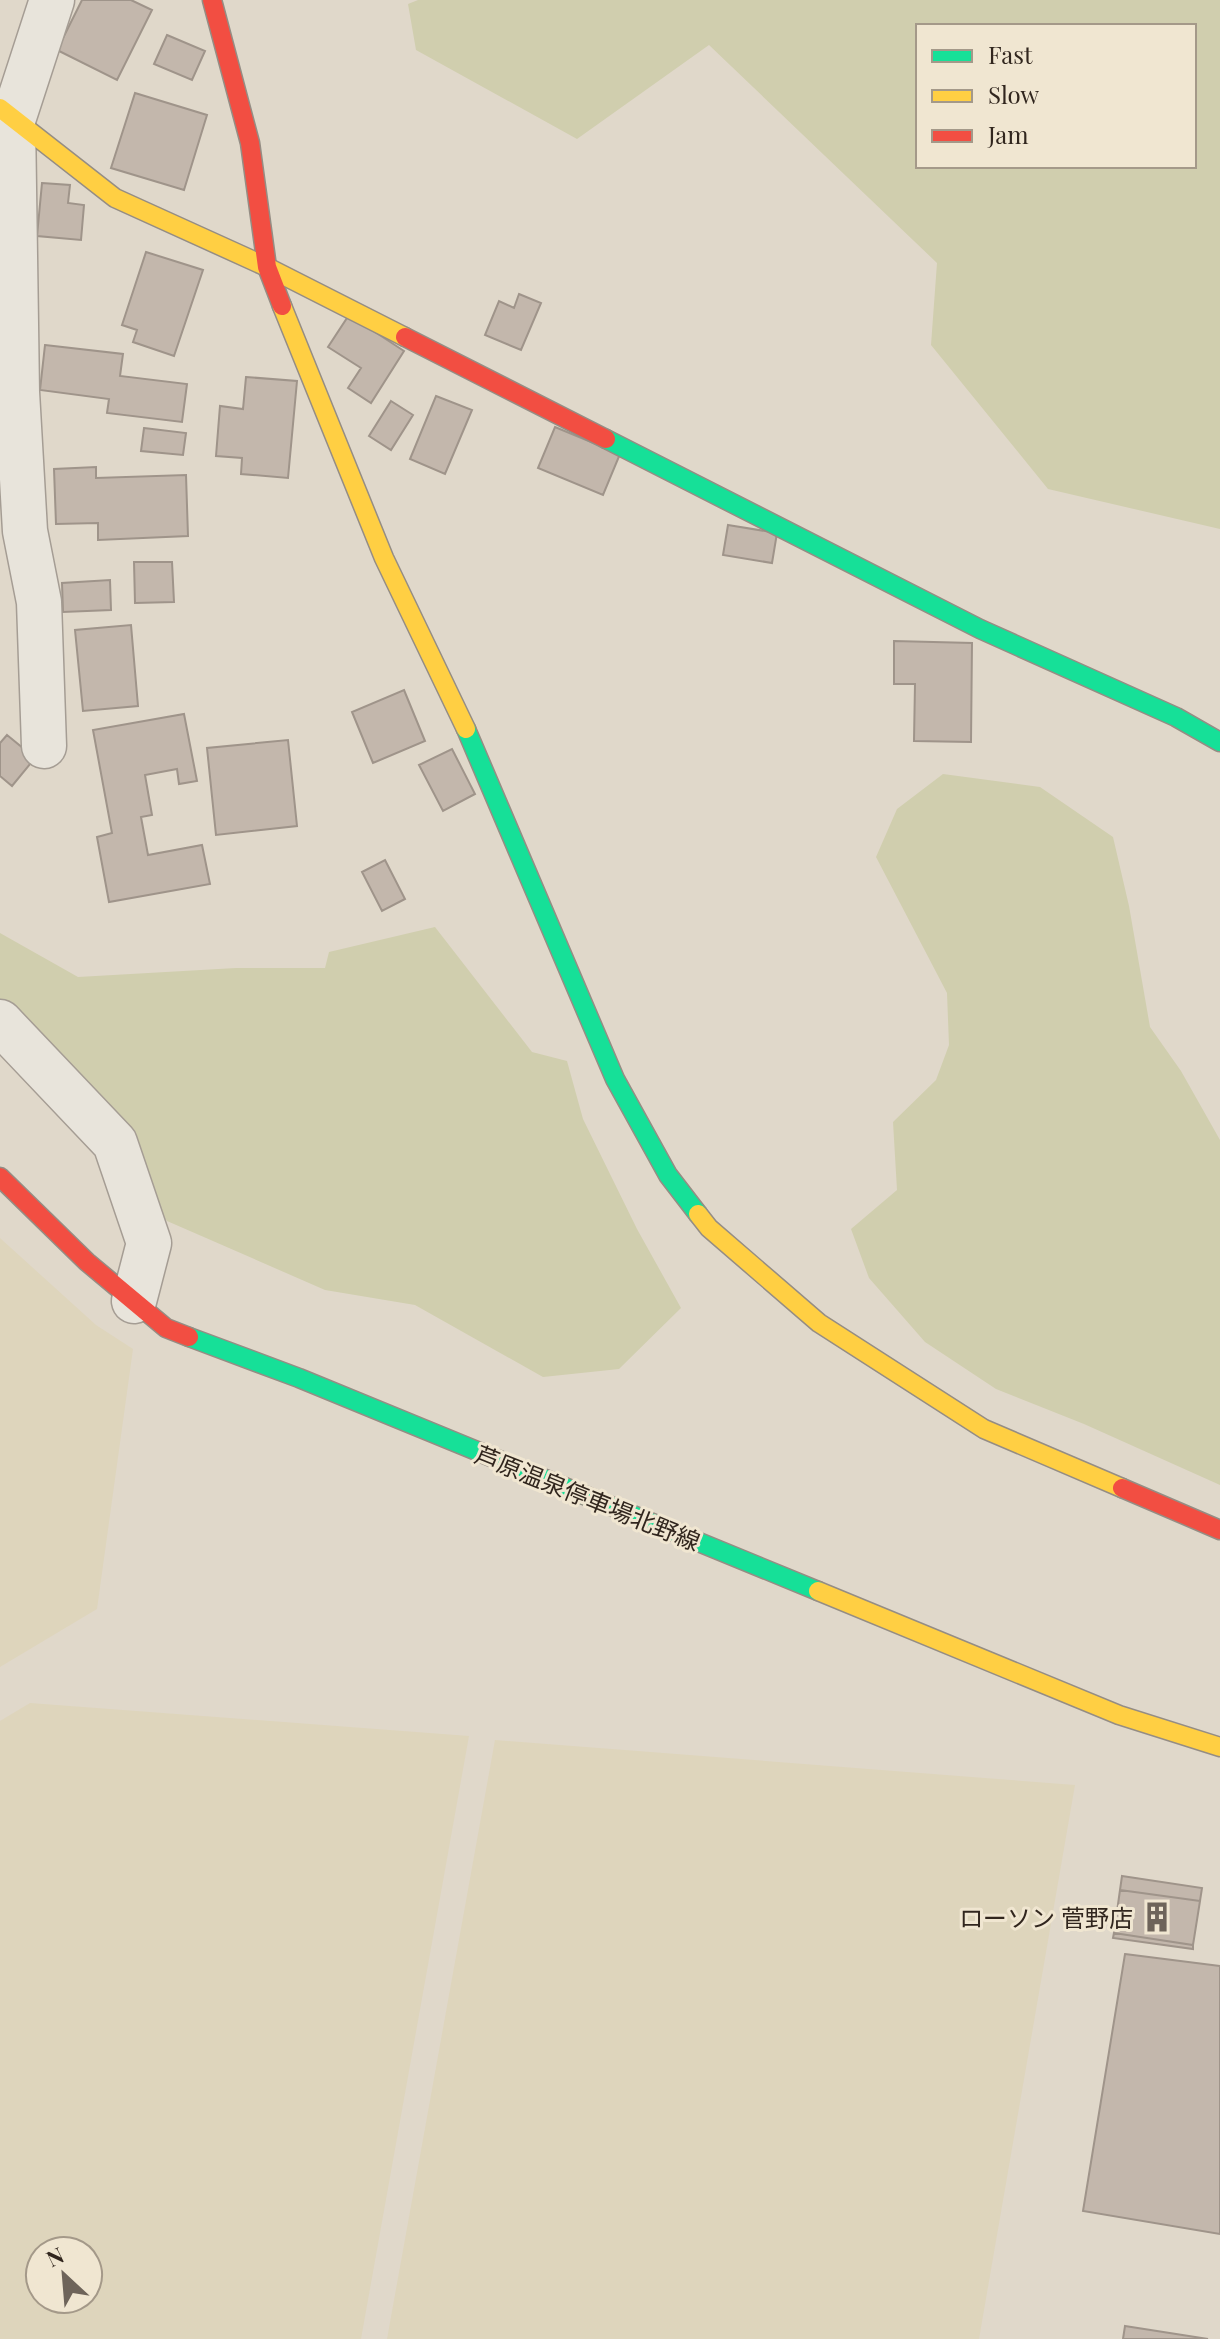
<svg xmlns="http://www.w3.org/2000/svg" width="1220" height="2339" font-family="'Playfair Display','Noto Sans JP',serif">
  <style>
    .farmland { fill: #ded5bc; fill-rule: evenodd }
    .green { fill: #d0ceae; fill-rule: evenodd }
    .building { fill: #c3b7ac; stroke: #9f948a; stroke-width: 2 }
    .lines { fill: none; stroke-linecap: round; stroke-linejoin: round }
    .street-casing { stroke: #a59d94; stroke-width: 47 }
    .fast-casing { stroke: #958d84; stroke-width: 21 }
    .slow-casing { stroke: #958d84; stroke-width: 21 }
    .jam-casing { stroke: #958d84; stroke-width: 21 }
    .street { stroke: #e8e4db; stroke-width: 44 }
    .fast { stroke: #16e098; stroke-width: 18 }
    .slow { stroke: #ffcf43; stroke-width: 18 }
    .jam { stroke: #f24e42; stroke-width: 18 }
    .labels { text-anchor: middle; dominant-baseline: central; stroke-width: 6; stroke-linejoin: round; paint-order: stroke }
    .street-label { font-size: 24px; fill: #31261e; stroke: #f0e6d1 }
    .poi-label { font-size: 24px; fill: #31261e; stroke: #f0e6d1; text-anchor: end }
  </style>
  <rect width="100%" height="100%" fill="#e0d8ca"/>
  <path class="farmland" d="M 0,1238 L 96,1325 L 133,1349 L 97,1609 L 0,1667 Z
    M 30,1703 L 469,1736 L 361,2339 L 0,2339 L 0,1721 ZM 88,2251 L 88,2299 L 40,2299 L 40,2251 Z
    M 495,1740 L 1075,1785 L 979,2339 L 387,2339 Z"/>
  <path class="green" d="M 418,0 L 1220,0 L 1220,529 L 1048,489 L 931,345 L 937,263 L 709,45 L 577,139 L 416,50 L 408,4 ZM 918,26 L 1194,26 L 1194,166 L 918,166 Z
    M 943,774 L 1040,787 L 1113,837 L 1129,906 L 1150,1027 L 1181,1071 L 1220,1140 L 1220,1485 L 1084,1424 L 996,1389 L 925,1342 L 869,1278 L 851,1229 L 897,1190 L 893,1122 L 936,1080 L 949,1045 L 947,993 L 876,857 L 897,809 Z
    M 435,927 L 532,1052 L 567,1061 L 583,1119 L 637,1229 L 681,1308 L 619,1369 L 543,1377 L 415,1305 L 325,1290 L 167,1221 L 0,1037 L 0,933 L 78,977 L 236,968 L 325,968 L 329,952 Z"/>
  <path class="building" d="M 82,0 L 131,0 L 152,10 L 117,80 L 57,50 Z
    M 167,35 L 205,51 L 192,80 L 154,64 Z
    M 135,93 L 207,115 L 184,190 L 111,168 Z
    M 42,183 L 70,185 L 68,203 L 84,205 L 81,240 L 37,236 Z
    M 146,252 L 203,270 L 174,356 L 133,342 L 137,330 L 122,325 Z
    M 519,294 L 541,303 L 521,350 L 485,335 L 499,301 L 514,308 Z
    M 349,315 L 404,351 L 371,403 L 348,388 L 361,368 L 328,347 Z
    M 45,345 L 123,354 L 120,376 L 187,384 L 182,422 L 107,413 L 109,399 L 40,390 Z
    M 246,377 L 297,381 L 288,478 L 241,474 L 242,458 L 216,456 L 220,406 L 243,409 Z
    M 436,396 L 472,410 L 445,474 L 410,459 Z
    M 391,401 L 413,415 L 391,450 L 369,436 Z
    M 555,427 L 620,454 L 603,495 L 538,468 Z
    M 144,428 L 186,433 L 183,455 L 141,451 Z
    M 96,467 L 96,478 L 186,475 L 188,536 L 98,540 L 98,523 L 56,524 L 54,469 Z
    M 728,525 L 777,533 L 772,563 L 723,555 Z
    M 134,562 L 172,562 L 174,602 L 135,603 Z
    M 110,580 L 111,610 L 63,612 L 62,583 Z
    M 131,625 L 138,706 L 83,711 L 75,630 Z
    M 894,641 L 972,643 L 971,742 L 914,741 L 915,684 L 894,684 Z
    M 404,690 L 425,741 L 373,763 L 352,712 Z
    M 184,714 L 197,781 L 179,784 L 177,769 L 145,775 L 152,815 L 141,817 L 148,855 L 202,845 L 210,884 L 109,902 L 97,837 L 112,833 L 93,730 Z
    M 7,735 L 35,758 L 12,786 L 0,776 L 0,743 Z
    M 288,740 L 297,826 L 216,835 L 207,748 Z
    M 452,749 L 475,794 L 443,811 L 419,765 Z
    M 385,860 L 405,899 L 382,911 L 362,872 Z
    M 1122,1876 L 1202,1888 L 1200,1901 L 1120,1890 Z
    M 1120,1890 L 1200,1901 L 1193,1945 L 1114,1933 Z
    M 1114,1933 L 1193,1945 L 1193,1949 L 1113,1938 Z
    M 1125,1954 L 1220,1966 L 1220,2234 L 1083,2211 Z
    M 1125,2326 L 1208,2339 L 1123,2339 Z"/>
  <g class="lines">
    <g class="street-casing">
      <path id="street" d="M 44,746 L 39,602 L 25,531 L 17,392 L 13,120 L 52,0
        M 0,1022 L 115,1143 L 149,1243 L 134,1301"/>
    </g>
    <g class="fast-casing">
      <path id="fast" d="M 606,439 L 980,629 L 1176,717 L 1220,742
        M 466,729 L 615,1079 L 668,1175 L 698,1214
        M 189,1337 L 299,1378 L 818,1591"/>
    </g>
    <g class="slow-casing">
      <path id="slow" d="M 0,108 L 115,198 L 267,267 L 405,337
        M 282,306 L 384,558 L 466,729
        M 698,1214 L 709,1228 L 819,1323 L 984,1429 L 1122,1488
        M 818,1591 L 1119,1715 L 1220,1747"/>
    </g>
    <g class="jam-casing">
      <path id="jam" d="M 212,0 L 250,143 L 267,267 L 282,306
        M 405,337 L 606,439
        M 0,1177 L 87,1262 L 166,1328 L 189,1337
        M 1122,1488 L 1220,1530"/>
    </g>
    <use href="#street" class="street"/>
    <use href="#fast" class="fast"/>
    <use href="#slow" class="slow"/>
    <use href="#jam" class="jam"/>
  </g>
  <defs>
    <g id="building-bare" transform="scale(2.4)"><path d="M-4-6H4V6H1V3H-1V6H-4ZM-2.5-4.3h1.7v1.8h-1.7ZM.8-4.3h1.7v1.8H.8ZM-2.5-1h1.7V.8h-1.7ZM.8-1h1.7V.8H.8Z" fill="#6e645a" stroke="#f0e6d1" stroke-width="2.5" paint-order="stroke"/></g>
  </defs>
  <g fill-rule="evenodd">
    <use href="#building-bare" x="1157" y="1917"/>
  </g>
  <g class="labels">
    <g class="street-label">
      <text transform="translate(588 1497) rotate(22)">芦原温泉停車場北野線</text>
    </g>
    <g class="poi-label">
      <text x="1133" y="1917">ローソン 菅野店</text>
    </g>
  </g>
  <rect x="916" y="24" width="280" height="144" fill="#f0e6d1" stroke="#a49989" stroke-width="2"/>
  <rect x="932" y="50" width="40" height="12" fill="#16e098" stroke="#a49989" stroke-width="2"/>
  <text x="988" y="64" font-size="24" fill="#31261e">Fast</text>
  <rect x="932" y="90" width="40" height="12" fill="#ffcf43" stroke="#a49989" stroke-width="2"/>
  <text x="988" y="104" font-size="24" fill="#31261e">Slow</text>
  <rect x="932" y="130" width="40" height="12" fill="#f24e42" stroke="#a49989" stroke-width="2"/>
  <text x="988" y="144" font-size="24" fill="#31261e">Jam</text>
  <g transform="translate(64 2275) rotate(334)"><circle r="38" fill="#f0e6d1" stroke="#a49989" stroke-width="2"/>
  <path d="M0-6L14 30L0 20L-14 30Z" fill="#6e645a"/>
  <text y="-12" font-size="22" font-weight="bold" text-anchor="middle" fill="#31261e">N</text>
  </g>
</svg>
